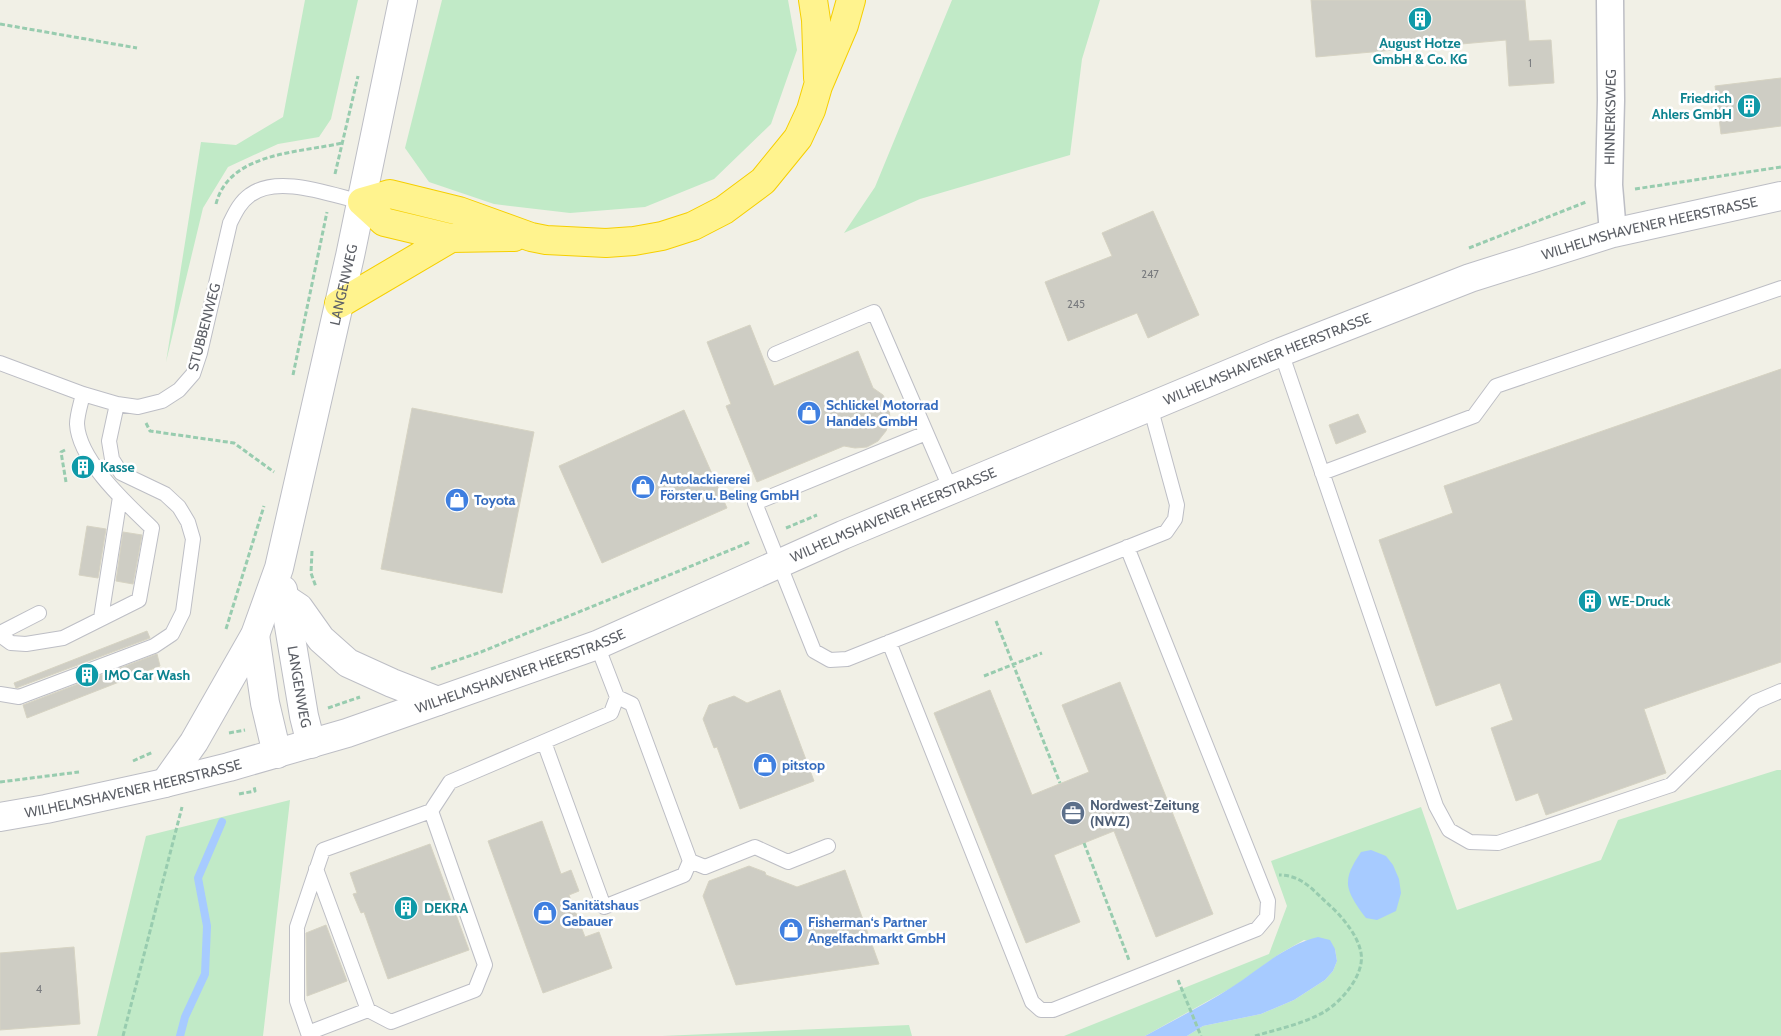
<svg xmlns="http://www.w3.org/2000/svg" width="1781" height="1036" font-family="Cabin,sans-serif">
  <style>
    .green { fill: #c1eac7 }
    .water { fill: #a7cbff }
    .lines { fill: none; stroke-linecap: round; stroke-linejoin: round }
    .stream { stroke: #a7cbff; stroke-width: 8 }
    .building { fill: #cecdc4; stroke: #d6d3c3 }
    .service-casing { stroke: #bdbec5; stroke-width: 16 }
    .minor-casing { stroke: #bdbec5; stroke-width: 29 }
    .tertiary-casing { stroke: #bdbec5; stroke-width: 30 }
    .motorway-casing { stroke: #f6cf00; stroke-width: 30 }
    .path { stroke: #98ccaf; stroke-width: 3; stroke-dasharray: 5 2.5; stroke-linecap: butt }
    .service { stroke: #fff; stroke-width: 14 }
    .minor { stroke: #fff; stroke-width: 26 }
    .tertiary { stroke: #fff; stroke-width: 28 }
    .motorway { stroke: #fff38e; stroke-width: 28 }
    .labels { text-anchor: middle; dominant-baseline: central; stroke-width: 5; stroke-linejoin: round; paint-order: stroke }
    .number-label { font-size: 11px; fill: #797b7e }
    .culture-label { font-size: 14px; font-weight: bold; fill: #0d838f; stroke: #fff; text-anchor: start }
    .street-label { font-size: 14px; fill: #5d6067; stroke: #fff }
    .shop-label { font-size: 14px; font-weight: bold; fill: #366cbe; stroke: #fff; text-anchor: start }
    .service-label { font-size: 14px; font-weight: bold; fill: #4e5e75; stroke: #fff; text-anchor: start }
  </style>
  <rect width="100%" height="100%" fill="#f1f0e6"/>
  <path class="green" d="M 305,0 L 358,0 L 331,119 L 319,137 L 278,144 L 228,167 L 203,208 L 166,362 L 201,142 L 236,145 L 283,117 Z
    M 442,0 L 788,0 L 797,50 L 771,124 L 714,179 L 645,207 L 570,213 L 494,204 L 429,182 L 405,148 Z
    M 952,0 L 1100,0 L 1082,59 L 1070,155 L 920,199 L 844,233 L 875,187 Z
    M 1777,770 L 1781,770 L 1781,1036 L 1187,1036 L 1203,1026 L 1261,1014 L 1294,1000 L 1325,980 L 1333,971 L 1337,961 L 1335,949 L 1304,940 L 1281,953 L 1233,987 L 1145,1036 L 1064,1036 L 1269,954 L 1287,906 L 1271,861 L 1421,807 L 1457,910 L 1601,860 L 1618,820 Z
    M 290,800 L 263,1036 L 97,1036 L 146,836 Z
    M 909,1025 L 912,1036 L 662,1036 Z"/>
  <path class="water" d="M 1371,850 L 1386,856 L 1393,865 L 1399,879 L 1401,893 L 1396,911 L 1377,920 L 1366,918 C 1359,909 1347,893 1348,882 C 1348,871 1356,860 1361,852 Z
    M 1318,937 L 1330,940 L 1335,949 L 1337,961 L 1333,971 L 1325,980 L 1294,1000 L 1261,1014 L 1203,1026 L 1187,1036 L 1145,1036 C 1174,1020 1204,1005 1232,987 C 1260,969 1285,945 1318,937 Z"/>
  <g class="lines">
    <path class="stream" d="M 180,1036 L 185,1017 L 205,974 L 207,926 L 198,878 L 222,822"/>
  </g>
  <path class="building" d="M 1311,0 L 1525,0 L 1529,41 L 1551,40 L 1554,83 L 1509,86 L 1506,40 L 1316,57 Z
    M 1781,78 L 1781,126 L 1721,134 L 1715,86 Z
    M 1153,211 L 1199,315 L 1148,338 L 1137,313 L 1068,341 L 1045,282 L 1112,256 L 1102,233 Z
    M 750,325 L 774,386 L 858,351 L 873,388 L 883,395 L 889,407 L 890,419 L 886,431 L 878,441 L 867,447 L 855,448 L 844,446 L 757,482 L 726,406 L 731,404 L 707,342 Z
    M 1781,369 L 1781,662 L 1644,709 L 1666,773 L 1546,815 L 1538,793 L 1516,801 L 1491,728 L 1513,720 L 1500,683 L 1436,706 L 1379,540 L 1453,513 L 1444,486 Z
    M 412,408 L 534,432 L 502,593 L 381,569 Z
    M 684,410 L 727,508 L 602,563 L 559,466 Z
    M 1358,414 L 1366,432 L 1336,444 L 1329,425 Z
    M 87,526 L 106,529 L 98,578 L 79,575 Z
    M 123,532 L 142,535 L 133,584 L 116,581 Z
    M 147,631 L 150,638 L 16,688 L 14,683 Z
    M 157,654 L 160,666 L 27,718 L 23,705 Z
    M 1120,682 L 1213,914 L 1156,937 L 1114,831 L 1054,855 L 1080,922 L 1026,943 L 934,713 L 990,690 L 1032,795 L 1089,772 L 1062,705 Z
    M 780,690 L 814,781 L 740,809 L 717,747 L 714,748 L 703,719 L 709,705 L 734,696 L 747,703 Z
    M 542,821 L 561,874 L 571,870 L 579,891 L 569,895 L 585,937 L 599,932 L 612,968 L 543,993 L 488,841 Z
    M 430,844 L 469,950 L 388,979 L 364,912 L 361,913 L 353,894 L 357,893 L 350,873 Z
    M 749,866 L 765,872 L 766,875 L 797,887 L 845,870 L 879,964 L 736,985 L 703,896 L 709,881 Z
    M 326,925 L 347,981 L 307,996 L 306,933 Z
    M 74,947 L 80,1024 L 0,1030 L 0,953 Z"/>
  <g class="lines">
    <g class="service-casing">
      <path id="service" d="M 1281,352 L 1436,806 L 1449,830 L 1470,842 L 1498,843 L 1671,785 L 1755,702 L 1781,691
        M 775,354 L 874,312 L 951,490
        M 0,363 L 83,394 L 117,404 L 138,407 L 162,401 L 179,390 L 193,374 L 200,353 L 230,223 C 235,213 240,202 250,195 C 278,174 331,195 362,202
        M 926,433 L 755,503 L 814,651 L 830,660 L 847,659 L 1166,532 L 1175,519 L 1177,505 L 1150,406
        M 1322,473 L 1474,416 L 1496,386 L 1781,288
        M 101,618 L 120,497
        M 0,633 L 39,613
        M 0,635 L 11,643 L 26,644 L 63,638 L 139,600 L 152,528 C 127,504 79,461 77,424 C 77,415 81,403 83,394
        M 889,642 L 1032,1002 L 1041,1010 L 1053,1010 L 1257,929 L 1267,917 L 1268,901 L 1127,547
        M 0,694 L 19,697 L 154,646 L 172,634 L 183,612 L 193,539 L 188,522 L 179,507 L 165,494 L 121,473 L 112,459 L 109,441 L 117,404
        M 617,697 L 632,704 L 690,861 L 705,867 L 755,847 L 788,862 L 828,846
        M 544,742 L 604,907 L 684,875 L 690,861
        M 431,811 L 485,965 L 475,990 L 391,1022 L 368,1010 L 308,1033 L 297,1001 L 297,927 L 323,850 L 431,811 L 450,782 L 611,713 L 617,697 L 597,645
        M 316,869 L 368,1010"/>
    </g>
    <g class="minor-casing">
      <path id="minor" d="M 1610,0 L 1611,100 L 1609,185 L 1613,233"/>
    </g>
    <g class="tertiary-casing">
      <g id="tertiary">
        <path id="s1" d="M 283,590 L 304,716 L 311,744"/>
        <path d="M 284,598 L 299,608 L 321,639 L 348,663 L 392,683 L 438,701"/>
        <path d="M 255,635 L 265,703 L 277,754"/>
        <path id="s2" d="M 165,783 L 194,742 L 255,635 L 279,568 L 350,256 L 403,0"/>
        <path id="s3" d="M 0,817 L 46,809 L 165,783 L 229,767 L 347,733 L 438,701 L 597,645 L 843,535 L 970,482 L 1281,352 L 1470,278 L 1613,233 L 1781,196"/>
      </g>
    </g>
    <g class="motorway-casing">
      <path id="motorway" d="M 813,0 L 816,20 L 818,78
        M 362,202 L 390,194 L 459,211 L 531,237 L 546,240 L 606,243 L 634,241 L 662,236 L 693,226 L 724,210 L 763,181 L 798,138 L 811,110 L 818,86 L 844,25 L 851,0
        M 362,202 L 384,222 L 451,238 L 514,237
        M 339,304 L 451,238"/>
    </g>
    <path class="path" d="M 0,24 L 137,48
      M 335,174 L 358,76
      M 1635,189 L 1781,167
      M 216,204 C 229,152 299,153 342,143
      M 1469,248 L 1586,202
      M 293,375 L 327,212
      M 146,423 L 150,431 L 234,443 L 274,472
      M 65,450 L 61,452 L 66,482
      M 786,528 L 817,515
      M 312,551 L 311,573 L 316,587
      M 996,621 L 1060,783
      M 226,629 L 264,506
      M 431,669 L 481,652 L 750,542
      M 984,676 L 1042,653
      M 328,708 L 360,697
      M 229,733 L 245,730
      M 133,761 L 153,752
      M 0,782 L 79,772
      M 239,794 L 255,791 L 254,786
      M 1084,843 L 1129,960
      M 1178,980 L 1201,1036
      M 123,1036 L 182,807
      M 1255,1036 C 1278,1029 1303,1024 1324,1012 C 1341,1002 1365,975 1361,953 C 1358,935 1341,915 1327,903 C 1312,889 1301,875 1279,875"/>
    <use href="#service" class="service"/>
    <use href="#minor" class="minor"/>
    <use href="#tertiary" class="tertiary"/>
    <use href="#motorway" class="motorway"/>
  </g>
  <defs>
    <g id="building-disc" transform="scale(1.25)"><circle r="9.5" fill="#0f9aa8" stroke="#fff"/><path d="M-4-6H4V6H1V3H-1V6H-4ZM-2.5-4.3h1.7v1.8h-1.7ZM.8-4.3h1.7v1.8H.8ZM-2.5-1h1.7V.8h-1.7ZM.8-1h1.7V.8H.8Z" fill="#fff"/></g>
    <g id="shop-disc" transform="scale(1.25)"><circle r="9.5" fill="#3f7fe0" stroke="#fff"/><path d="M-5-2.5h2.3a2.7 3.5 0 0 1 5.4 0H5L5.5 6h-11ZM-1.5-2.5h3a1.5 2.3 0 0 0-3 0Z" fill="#fff"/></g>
    <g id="office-disc" transform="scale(1.25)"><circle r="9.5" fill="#5c6f8a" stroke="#fff"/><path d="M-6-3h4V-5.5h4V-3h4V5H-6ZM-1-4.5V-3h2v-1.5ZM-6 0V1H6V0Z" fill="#fff"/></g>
  </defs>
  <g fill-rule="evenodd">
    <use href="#building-disc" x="1420" y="19"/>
    <use href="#building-disc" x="1749" y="106"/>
    <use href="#shop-disc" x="809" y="413"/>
    <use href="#building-disc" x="83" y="467"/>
    <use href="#shop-disc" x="643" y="487"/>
    <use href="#shop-disc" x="457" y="500"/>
    <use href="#building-disc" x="1590" y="601"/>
    <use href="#building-disc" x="87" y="675"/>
    <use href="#shop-disc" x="765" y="765"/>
    <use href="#office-disc" x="1073" y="813"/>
    <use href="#building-disc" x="406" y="908"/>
    <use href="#shop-disc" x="545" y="913"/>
    <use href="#shop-disc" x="791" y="930"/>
  </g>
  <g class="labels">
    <g class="number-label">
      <text x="1530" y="63">1</text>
      <text x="1150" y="274">247</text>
      <text x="1076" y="304">245</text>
      <text x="39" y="989">4</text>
    </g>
    <g class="culture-label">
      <text x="1420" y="43" text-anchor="middle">August Hotze<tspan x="1420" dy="16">GmbH &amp; Co. KG</tspan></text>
      <text x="1732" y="98" text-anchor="end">Friedrich<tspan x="1732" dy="16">Ahlers GmbH</tspan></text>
      <text x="100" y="467">Kasse</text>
      <text x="1608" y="601">WE-Druck</text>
      <text x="104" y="675">IMO Car Wash</text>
      <text x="424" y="908">DEKRA</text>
    </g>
    <g class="street-label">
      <text transform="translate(1610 117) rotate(-89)">HINNERKSWEG</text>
      <text stroke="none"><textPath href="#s3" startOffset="1756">WILHELMSHAVENER HEERSTRASSE</textPath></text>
      <text stroke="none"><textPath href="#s2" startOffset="535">LANGENWEG</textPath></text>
      <text transform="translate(204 327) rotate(-75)">STUBBENWEG</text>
      <text stroke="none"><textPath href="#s3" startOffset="1351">WILHELMSHAVENER HEERSTRASSE</textPath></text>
      <text stroke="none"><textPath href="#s3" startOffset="946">WILHELMSHAVENER HEERSTRASSE</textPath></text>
      <text stroke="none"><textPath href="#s3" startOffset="541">WILHELMSHAVENER HEERSTRASSE</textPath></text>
      <text stroke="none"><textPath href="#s1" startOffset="98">LANGENWEG</textPath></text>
      <text stroke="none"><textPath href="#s3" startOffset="136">WILHELMSHAVENER HEERSTRASSE</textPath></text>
    </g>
    <g class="shop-label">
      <text x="826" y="405">Schlickel Motorrad<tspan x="826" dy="16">Handels GmbH</tspan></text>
      <text x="660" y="479">Autolackiererei<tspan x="660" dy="16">Förster u. Beling GmbH</tspan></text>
      <text x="474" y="500">Toyota</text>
      <text x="782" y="765">pitstop</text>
      <text x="562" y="905">Sanitätshaus<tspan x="562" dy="16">Gebauer</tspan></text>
      <text x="808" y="922">Fisherman‘s Partner<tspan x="808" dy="16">Angelfachmarkt GmbH</tspan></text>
    </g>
    <g class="service-label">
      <text x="1090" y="805">Nordwest-Zeitung<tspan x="1090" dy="16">(NWZ)</tspan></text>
    </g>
  </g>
</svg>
